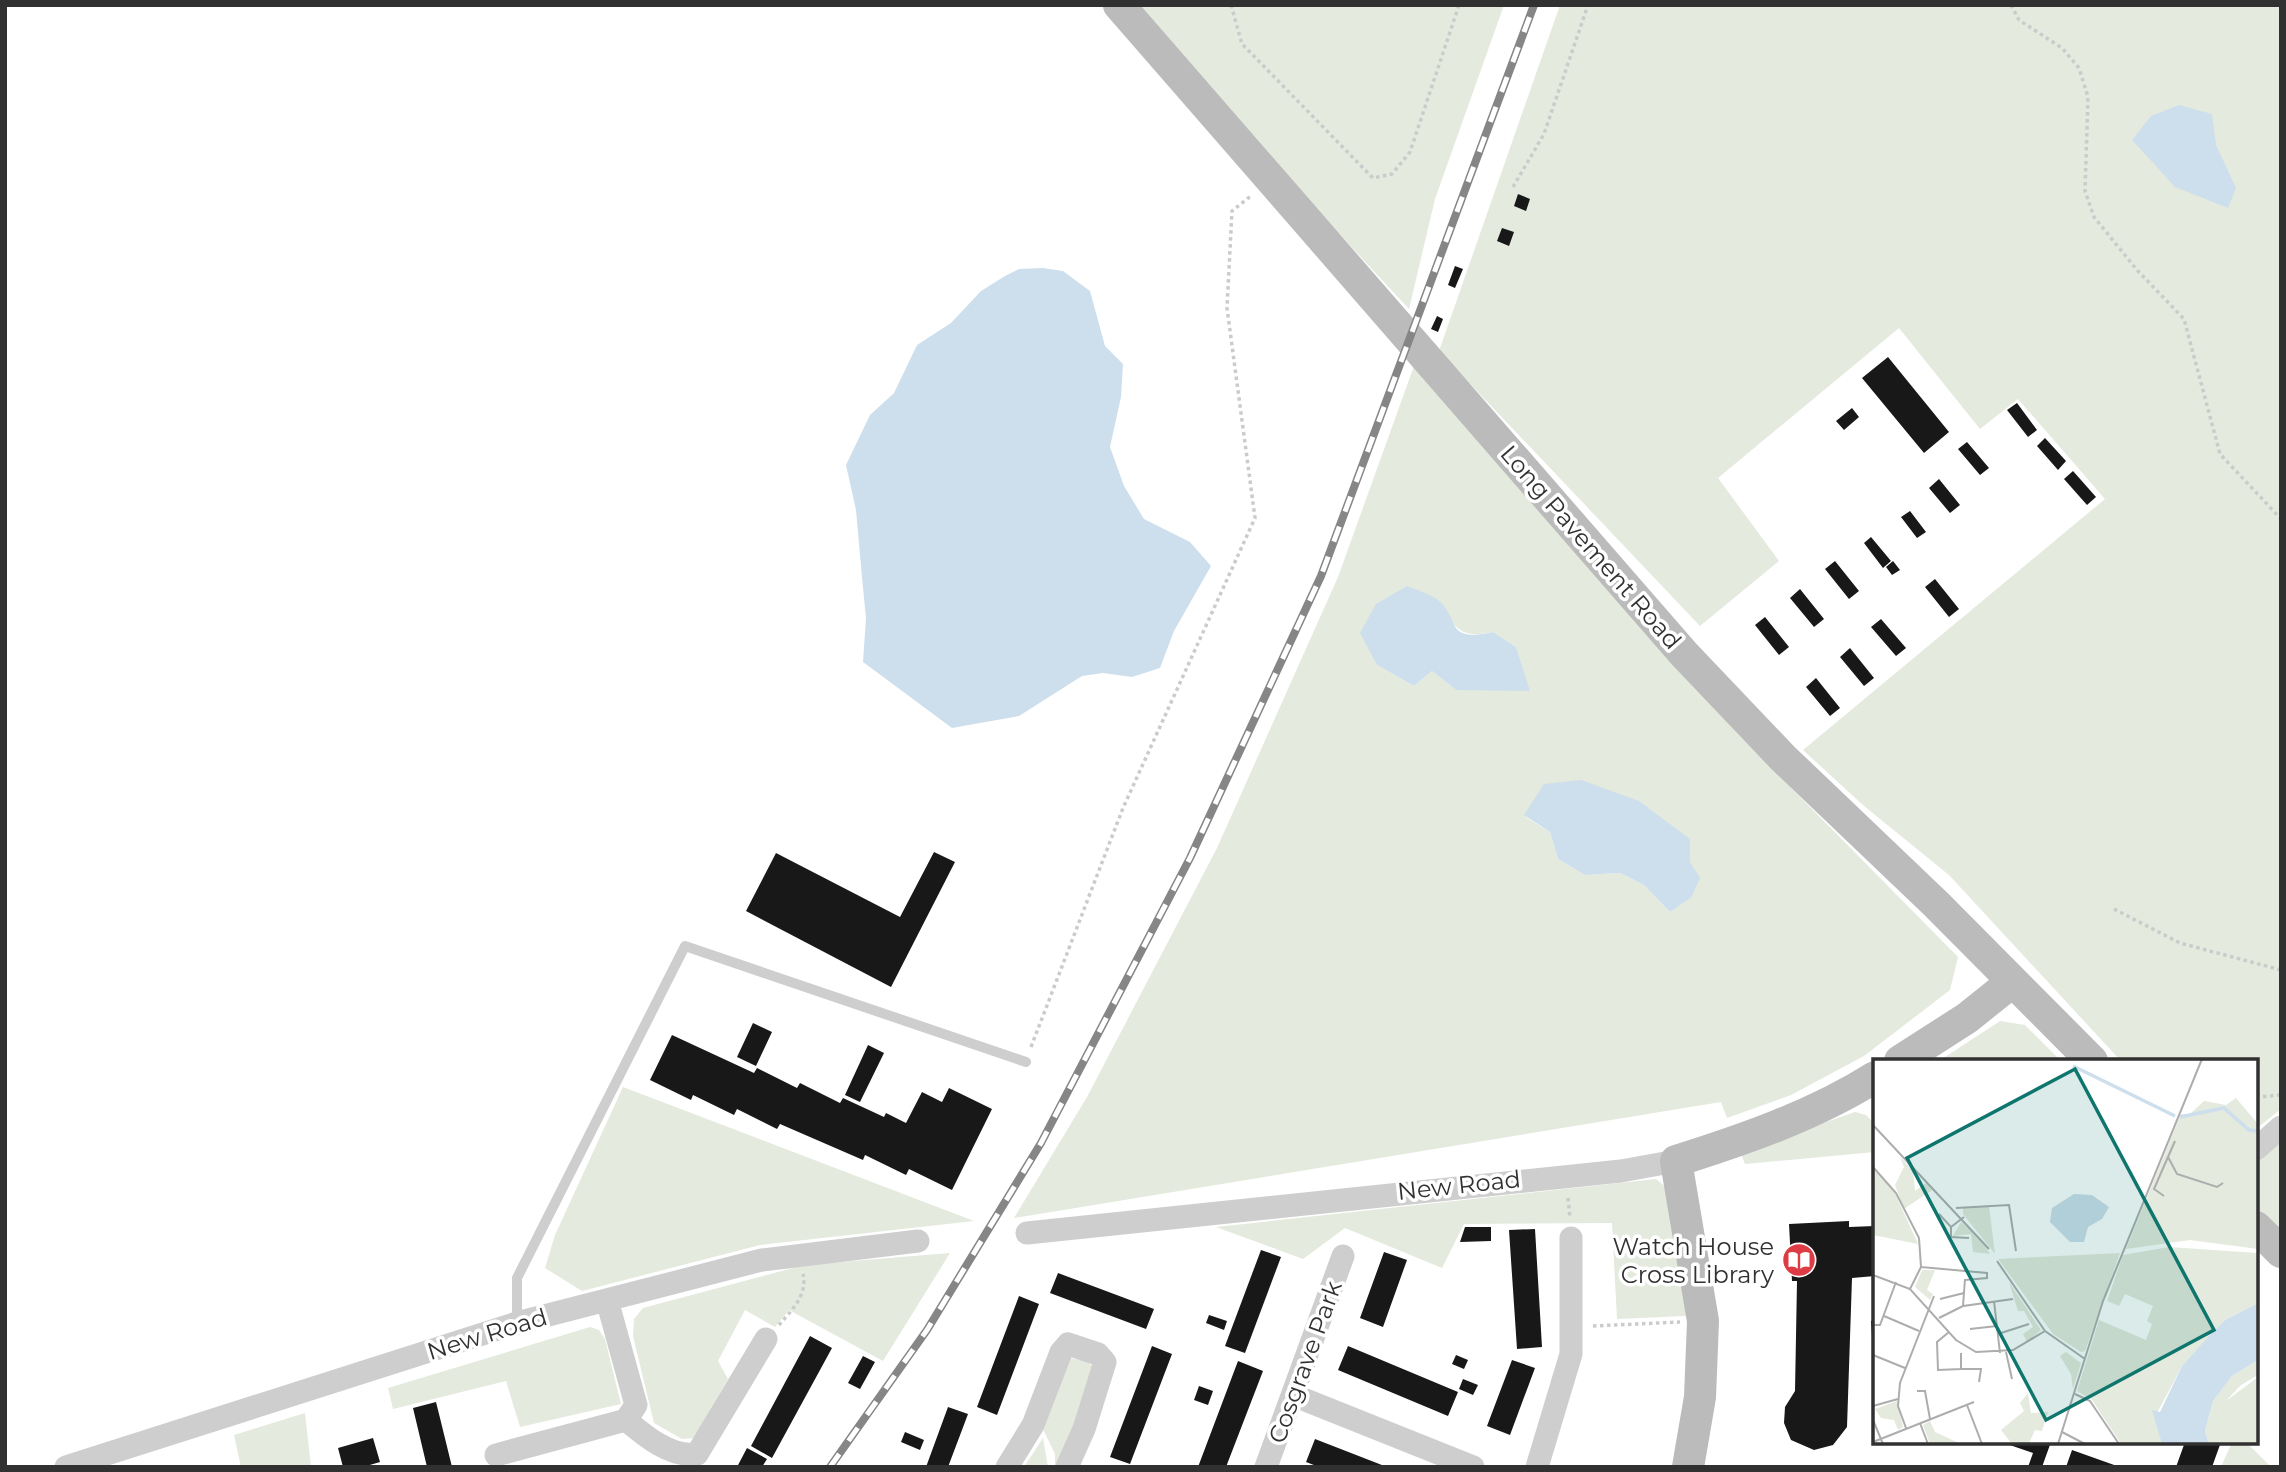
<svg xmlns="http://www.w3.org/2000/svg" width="2286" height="1472" font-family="Montserrat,sans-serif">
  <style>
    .green { fill: #e4eadd; fill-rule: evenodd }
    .water { fill: #cddfec }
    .building { fill: #181818 }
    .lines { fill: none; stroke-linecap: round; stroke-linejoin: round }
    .path { stroke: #cbcbcb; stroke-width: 3.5; stroke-dasharray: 3.5 3.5; stroke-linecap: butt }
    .lane { stroke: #cecece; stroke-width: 10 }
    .street { stroke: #cecece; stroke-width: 23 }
    .secondary { stroke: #bbb; stroke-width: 32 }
    .rail-casing { stroke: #868686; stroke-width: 8 }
    .rail { stroke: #fff; stroke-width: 5; stroke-dasharray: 16; stroke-linecap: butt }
    .labels { text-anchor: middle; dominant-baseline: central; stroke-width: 7; stroke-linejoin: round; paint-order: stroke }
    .street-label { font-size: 24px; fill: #313131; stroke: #fff }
    .poi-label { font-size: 24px; fill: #313131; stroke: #fff; text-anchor: end }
    .inset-river { fill: none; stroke: #cddfec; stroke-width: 3.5 }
    .inset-road { fill: none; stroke: #adadad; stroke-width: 2 }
    .view { fill: #0f766e; fill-opacity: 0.15; stroke: #0f766e; stroke-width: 3.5 }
    .inset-edge { fill: none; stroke: #313131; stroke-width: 3.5 }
  </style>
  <rect width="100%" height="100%" fill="#fff"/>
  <path class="green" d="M 1135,5 L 1504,5 L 1435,199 L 1409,309 L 1228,114 Z
    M 1560,5 L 2281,5 L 2281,1109 L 2256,1129 L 2256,1061 L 2121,1061 L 1949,875 L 1864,806 L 1803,750 L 2105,499 L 2018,399 L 1980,429 L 1899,328 L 1718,478 L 1779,561 L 1700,626 L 1439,351 Z
    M 1414,366 L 1740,736 L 1958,957 L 1950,990 L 1864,1056 L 1791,1095 L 1727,1118 L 1721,1102 L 1014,1218 L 1087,1097 L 1217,848 L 1338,577 ZM 1439,601 C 1455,628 1459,639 1493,632 L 1516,647 L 1521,665 L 1456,690 L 1432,671 L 1414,686 L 1377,665 ZM 1524,816 L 1691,898 L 1670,912 L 1644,885 L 1620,873 L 1585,875 L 1558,859 L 1550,832 Z
    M 2000,1021 L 2025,1025 L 2061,1061 L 1939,1061 Z
    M 623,1087 L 974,1221 L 760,1245 L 582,1291 L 545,1268 L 555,1235 Z
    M 1855,1112 L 1866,1115 L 1875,1124 L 1875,1152 L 1745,1164 L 1740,1152 Z
    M 2281,1141 L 2281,1235 L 2256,1209 L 2256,1163 Z
    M 1656,1179 L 1674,1194 L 1688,1278 L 1686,1316 L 1617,1319 L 1612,1223 L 1464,1224 L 1442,1268 L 1345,1228 L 1303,1259 L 1216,1227 Z
    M 950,1253 L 883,1361 L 789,1310 L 775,1327 L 745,1310 L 718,1361 L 728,1379 L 694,1438 L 682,1439 L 654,1423 L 633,1336 L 634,1319 L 643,1308 L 804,1265 Z
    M 590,1327 L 599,1330 L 605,1339 L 621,1404 L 520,1427 L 506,1381 L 393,1409 L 388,1388 Z
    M 1069,1358 L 1086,1361 L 1095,1368 L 1058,1467 L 1055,1467 L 1055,1454 L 1042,1427 Z
    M 305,1413 L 311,1467 L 241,1467 L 234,1435 Z
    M 1043,1438 L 1048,1467 L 1024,1467 Z
    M 2232,1442 L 2246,1442 L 2271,1467 L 2221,1467 Z"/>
  <path class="water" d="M 2179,105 L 2212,114 L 2216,145 L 2236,188 L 2228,208 L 2175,187 L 2132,140 L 2151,116 Z
    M 1043,268 L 1063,271 L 1090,291 L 1105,346 L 1123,364 L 1121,397 L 1110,447 L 1124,486 L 1144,519 L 1190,542 L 1211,566 L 1174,631 L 1160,668 L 1132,677 L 1103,673 L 1082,676 L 1019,716 L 952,728 L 863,662 L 866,618 L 862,577 L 856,510 L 846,465 L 870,415 L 894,393 L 917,345 L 951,323 L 981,291 L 1005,276 L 1019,269 Z
    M 1407,586 C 1417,590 1430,594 1438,600 C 1461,618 1443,643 1493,632 L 1516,647 L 1530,691 L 1456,690 L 1432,671 L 1414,686 L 1377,665 L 1360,633 L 1376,604 Z
    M 1581,780 L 1639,801 L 1690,839 L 1690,862 L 1700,878 L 1691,898 L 1670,912 L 1644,885 L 1620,873 L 1585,875 L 1558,859 L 1550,832 L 1524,815 L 1544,784 Z"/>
  <path class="building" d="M 1518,194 L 1530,199 L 1526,211 L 1514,206 Z
    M 1502,228 L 1514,232 L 1509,246 L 1497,241 Z
    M 1455,266 L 1463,269 L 1455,288 L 1448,285 Z
    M 1437,316 L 1443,319 L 1438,332 L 1431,329 Z
    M 1888,357 L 1949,432 L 1924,453 L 1862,378 Z
    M 2017,403 L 2037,430 L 2028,437 L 2007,410 Z
    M 1852,408 L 1859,417 L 1844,430 L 1836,421 Z
    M 2045,438 L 2066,461 L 2058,470 L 2037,446 Z
    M 1967,442 L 1989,468 L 1980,475 L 1958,449 Z
    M 2073,471 L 2096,497 L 2087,505 L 2064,479 Z
    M 1939,479 L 1960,505 L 1950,513 L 1929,488 Z
    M 1910,511 L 1926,532 L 1917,538 L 1901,517 Z
    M 1871,537 L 1891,561 L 1883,568 L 1864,543 Z
    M 1835,561 L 1859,591 L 1849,599 L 1825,569 Z
    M 1893,561 L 1900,570 L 1892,575 L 1886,567 Z
    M 1935,579 L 1959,609 L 1949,617 L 1925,587 Z
    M 1800,589 L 1824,619 L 1814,627 L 1790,598 Z
    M 1765,617 L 1789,647 L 1779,655 L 1755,625 Z
    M 1881,619 L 1906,648 L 1896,656 L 1871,627 Z
    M 1850,648 L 1874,678 L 1864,686 L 1840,657 Z
    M 1816,678 L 1840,708 L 1830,716 L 1806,687 Z
    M 934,852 L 955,862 L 891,987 L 746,911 L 776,853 L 900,917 Z
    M 753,1023 L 772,1032 L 756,1066 L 737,1057 Z
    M 672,1035 L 754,1073 L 757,1068 L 797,1088 L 800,1083 L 840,1103 L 843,1098 L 884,1117 L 886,1113 L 906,1123 L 922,1092 L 942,1102 L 949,1088 L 992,1109 L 952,1190 L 909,1169 L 906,1175 L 865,1155 L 863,1160 L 780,1124 L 777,1129 L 737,1109 L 734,1115 L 693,1095 L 691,1100 L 650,1080 Z
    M 868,1045 L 884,1053 L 860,1102 L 845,1095 Z
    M 1849,1221 L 1849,1227 L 1875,1226 L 1875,1276 L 1852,1278 L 1847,1427 L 1833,1445 L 1814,1450 L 1791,1440 L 1784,1423 L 1785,1407 L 1795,1391 L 1797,1281 L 1792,1281 L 1789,1224 Z
    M 1465,1227 L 1491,1227 L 1491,1241 L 1460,1242 Z
    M 1535,1229 L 1542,1347 L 1517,1349 L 1509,1230 Z
    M 1261,1250 L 1281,1257 L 1245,1353 L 1225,1346 Z
    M 1384,1252 L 1407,1260 L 1383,1327 L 1360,1318 Z
    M 1058,1273 L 1154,1309 L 1146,1329 L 1050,1293 Z
    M 1019,1296 L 1039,1304 L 997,1415 L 977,1407 Z
    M 1209,1315 L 1227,1321 L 1224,1330 L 1206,1323 Z
    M 1871,1321 L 1875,1321 L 1875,1351 L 1873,1351 Z
    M 810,1336 L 832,1348 L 772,1458 L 751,1446 Z
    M 1152,1346 L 1172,1354 L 1130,1464 L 1110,1457 Z
    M 1348,1346 L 1458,1392 L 1448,1416 L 1338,1370 Z
    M 1456,1355 L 1468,1360 L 1464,1369 L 1452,1364 Z
    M 863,1356 L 875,1362 L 860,1389 L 848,1383 Z
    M 1512,1360 L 1535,1368 L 1510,1435 L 1487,1426 Z
    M 1238,1361 L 1263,1371 L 1226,1467 L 1198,1467 Z
    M 1463,1379 L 1478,1385 L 1473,1395 L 1459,1389 Z
    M 1199,1386 L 1213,1391 L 1208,1405 L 1194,1400 Z
    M 436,1402 L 440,1418 L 452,1467 L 427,1467 L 413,1408 Z
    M 948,1407 L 968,1414 L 962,1430 L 948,1467 L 926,1467 Z
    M 905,1432 L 924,1440 L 920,1450 L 901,1442 Z
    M 373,1438 L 380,1462 L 363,1467 L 343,1467 L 338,1448 Z
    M 1315,1439 L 1387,1467 L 1319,1467 L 1306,1462 Z
    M 2051,1442 L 2042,1467 L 2028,1467 L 2033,1453 L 2004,1443 Z
    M 2185,1442 L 2221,1442 L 2212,1467 L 2176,1467 Z
    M 747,1448 L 767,1459 L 762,1467 L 737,1467 Z
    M 2072,1450 L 2117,1466 L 2117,1467 L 2066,1467 Z"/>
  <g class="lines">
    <path class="path" d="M 1231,5 L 1242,44 L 1373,178 L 1392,174 L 1410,152 L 1459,5
      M 2011,5 L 2019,20 L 2062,48 L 2079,68 L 2088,97 L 2085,191 L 2094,217 L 2137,270 L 2184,319 L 2220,454 L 2281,519
      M 1513,187 L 1544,134 L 1588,5
      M 2114,909 L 2180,943 L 2281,970
      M 1031,1047 L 1123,808 L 1255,518 L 1227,308 L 1232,211 L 1252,195
      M 2256,1097 L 2281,1095
      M 1568,1198 L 1570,1218
      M 779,1325 C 791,1311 808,1295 803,1274
      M 1593,1326 L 1680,1322"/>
    <path class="lane" d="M 517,1323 L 517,1278 L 685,946 L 1026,1062"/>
    <path class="street" d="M 2256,1149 L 2281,1127
      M 1027,1233 L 1621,1171 L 1676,1161
      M 1293,1395 L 1473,1467
      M 626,1420 C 645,1436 671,1458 697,1454 L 766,1339
      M 496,1455 L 626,1420 L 636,1405 L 607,1300
      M 66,1467 L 517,1323 L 762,1260 L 918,1241
      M 1007,1467 L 1033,1425 L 1061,1352 L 1068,1344 L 1098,1354 L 1105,1362 L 1084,1429 L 1067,1467
      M 1266,1467 L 1343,1256
      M 1537,1467 L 1571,1354 L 1571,1238"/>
    <path class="secondary" d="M 1119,5 L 1684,654 L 1783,758 L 1936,904 L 2092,1061
      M 1900,1061 L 1967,1018 L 2012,982
      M 2256,1227 L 2281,1252
      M 1688,1467 L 1700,1397 L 1703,1321 L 1676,1161 C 1743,1140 1815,1115 1875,1077"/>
    <g class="rail-casing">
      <path id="rail" d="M 830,1467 L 927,1330 L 1041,1143 L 1190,858 L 1321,576 L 1534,5"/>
    </g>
    <use href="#rail" class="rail"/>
  </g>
  <defs>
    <g id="library-disc" transform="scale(1.75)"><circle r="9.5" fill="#de3c44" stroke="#fff"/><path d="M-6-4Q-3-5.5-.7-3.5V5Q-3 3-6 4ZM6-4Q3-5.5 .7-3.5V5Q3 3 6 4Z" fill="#fff"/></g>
  </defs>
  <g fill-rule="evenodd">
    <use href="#library-disc" x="1799" y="1260"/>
  </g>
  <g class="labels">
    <g class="street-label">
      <text transform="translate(1591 547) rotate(49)">Long Pavement Road</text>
      <text transform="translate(1459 1185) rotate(-6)">New Road</text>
      <text transform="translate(487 1334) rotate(-17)">New Road</text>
      <text transform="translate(1305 1362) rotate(-70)">Cosgrave Park</text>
    </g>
    <g class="poi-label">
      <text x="1774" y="1246">Watch House<tspan x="1774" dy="28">Cross Library</tspan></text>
    </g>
  </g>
  <g transform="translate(1873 1059)">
    <rect width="385" height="385" fill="#fff"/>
    <path d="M 363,39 L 385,65 L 385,190 L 317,181 L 253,190 L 308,55 L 317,55 L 331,42 L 353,46 ZM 27,98 L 40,111 L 42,132 L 53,124 L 59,131 L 31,150 L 22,126 L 31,108 ZM 0,110 L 21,132 L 45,185 L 0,176 ZM 116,147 L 122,195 L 90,155 L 90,149 ZM 88,163 L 107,179 L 117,195 L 100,193 L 98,175 L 80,177 ZM 296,188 L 385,194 L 385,244 L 352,261 L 309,307 L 283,356 L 289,385 L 248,385 L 219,341 L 204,332 L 226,261 L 273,281 L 279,265 L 274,262 L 280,247 L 252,235 L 246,247 L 234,242 L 250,196 ZM 247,194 L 212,292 L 208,293 L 180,275 L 125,200 ZM 49,211 L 62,211 L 54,231 L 60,235 L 57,241 L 42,228 ZM 136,223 L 168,271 L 154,283 L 150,275 L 160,268 L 151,252 L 145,252 ZM 193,293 L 208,304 L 200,330 L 198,315 L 187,297 ZM 385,301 L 385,316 L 368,326 L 353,342 L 385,318 L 385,385 L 336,385 L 332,372 L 340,342 L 359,317 ZM 155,334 L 158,354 L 175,353 L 169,372 L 162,371 L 156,384 L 139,385 L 128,371 L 151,352 L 147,344 ZM 24,342 L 30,368 L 25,371 L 21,361 L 8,359 L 2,350 ZM 57,362 L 62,373 L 88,385 L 57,385 L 50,366 Z" fill="#e4eadd"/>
    <path d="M 201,135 L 219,136 L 236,148 L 229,160 L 215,168 L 211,183 L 197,183 L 177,163 L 179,149 ZM 385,244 L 385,301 L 359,317 L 340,342 L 332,372 L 336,385 L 289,385 L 279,351 L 287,353 L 309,307 L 337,276 L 352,261 Z" fill="#cddfec"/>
    <path class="inset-river" d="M 200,7 L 302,57M 307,58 L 351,49 L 376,71 L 385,72"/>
    <path class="inset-road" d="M 0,66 L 116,190M 295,98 L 304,115 L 344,128 L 350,124M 0,108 L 23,134 L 46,179 L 48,208 L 37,230M 291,137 L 281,130 L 302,82M 83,149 L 136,146 L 143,192M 66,155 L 78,168 L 91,158M 78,168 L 78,178 L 96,179M 124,202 L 172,272 L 212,300M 48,208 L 114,214 L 114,219 L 92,221M 0,216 L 37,230 L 83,281 L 103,293 L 140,291 L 172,272M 92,220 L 90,247 L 140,240M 67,240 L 91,234M 121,242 L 127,294M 11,257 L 46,272M 66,259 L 90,247M 0,266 L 7,266 L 23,223M 97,270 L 124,267M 76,273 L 64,283 L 65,311 L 88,310 L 88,294M 125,275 L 156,265M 133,293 L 139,320M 0,296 L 32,309M 88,310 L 108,310 L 106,323M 44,332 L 52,332 L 57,360M 202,335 L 217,342 L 246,385M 94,346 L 109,385M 0,347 L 25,340M 0,361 L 10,385M 47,364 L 55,385M 33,369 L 25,347 L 27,324 L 61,237M 189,373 L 212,385M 0,383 L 101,343M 185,385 L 230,242 L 329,0"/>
    <path class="view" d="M 202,10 L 341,271 L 173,361 L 34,99 Z"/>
    <rect width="385" height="385" class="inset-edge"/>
  </g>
  <rect width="2286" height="1472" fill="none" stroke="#313131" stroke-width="14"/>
</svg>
